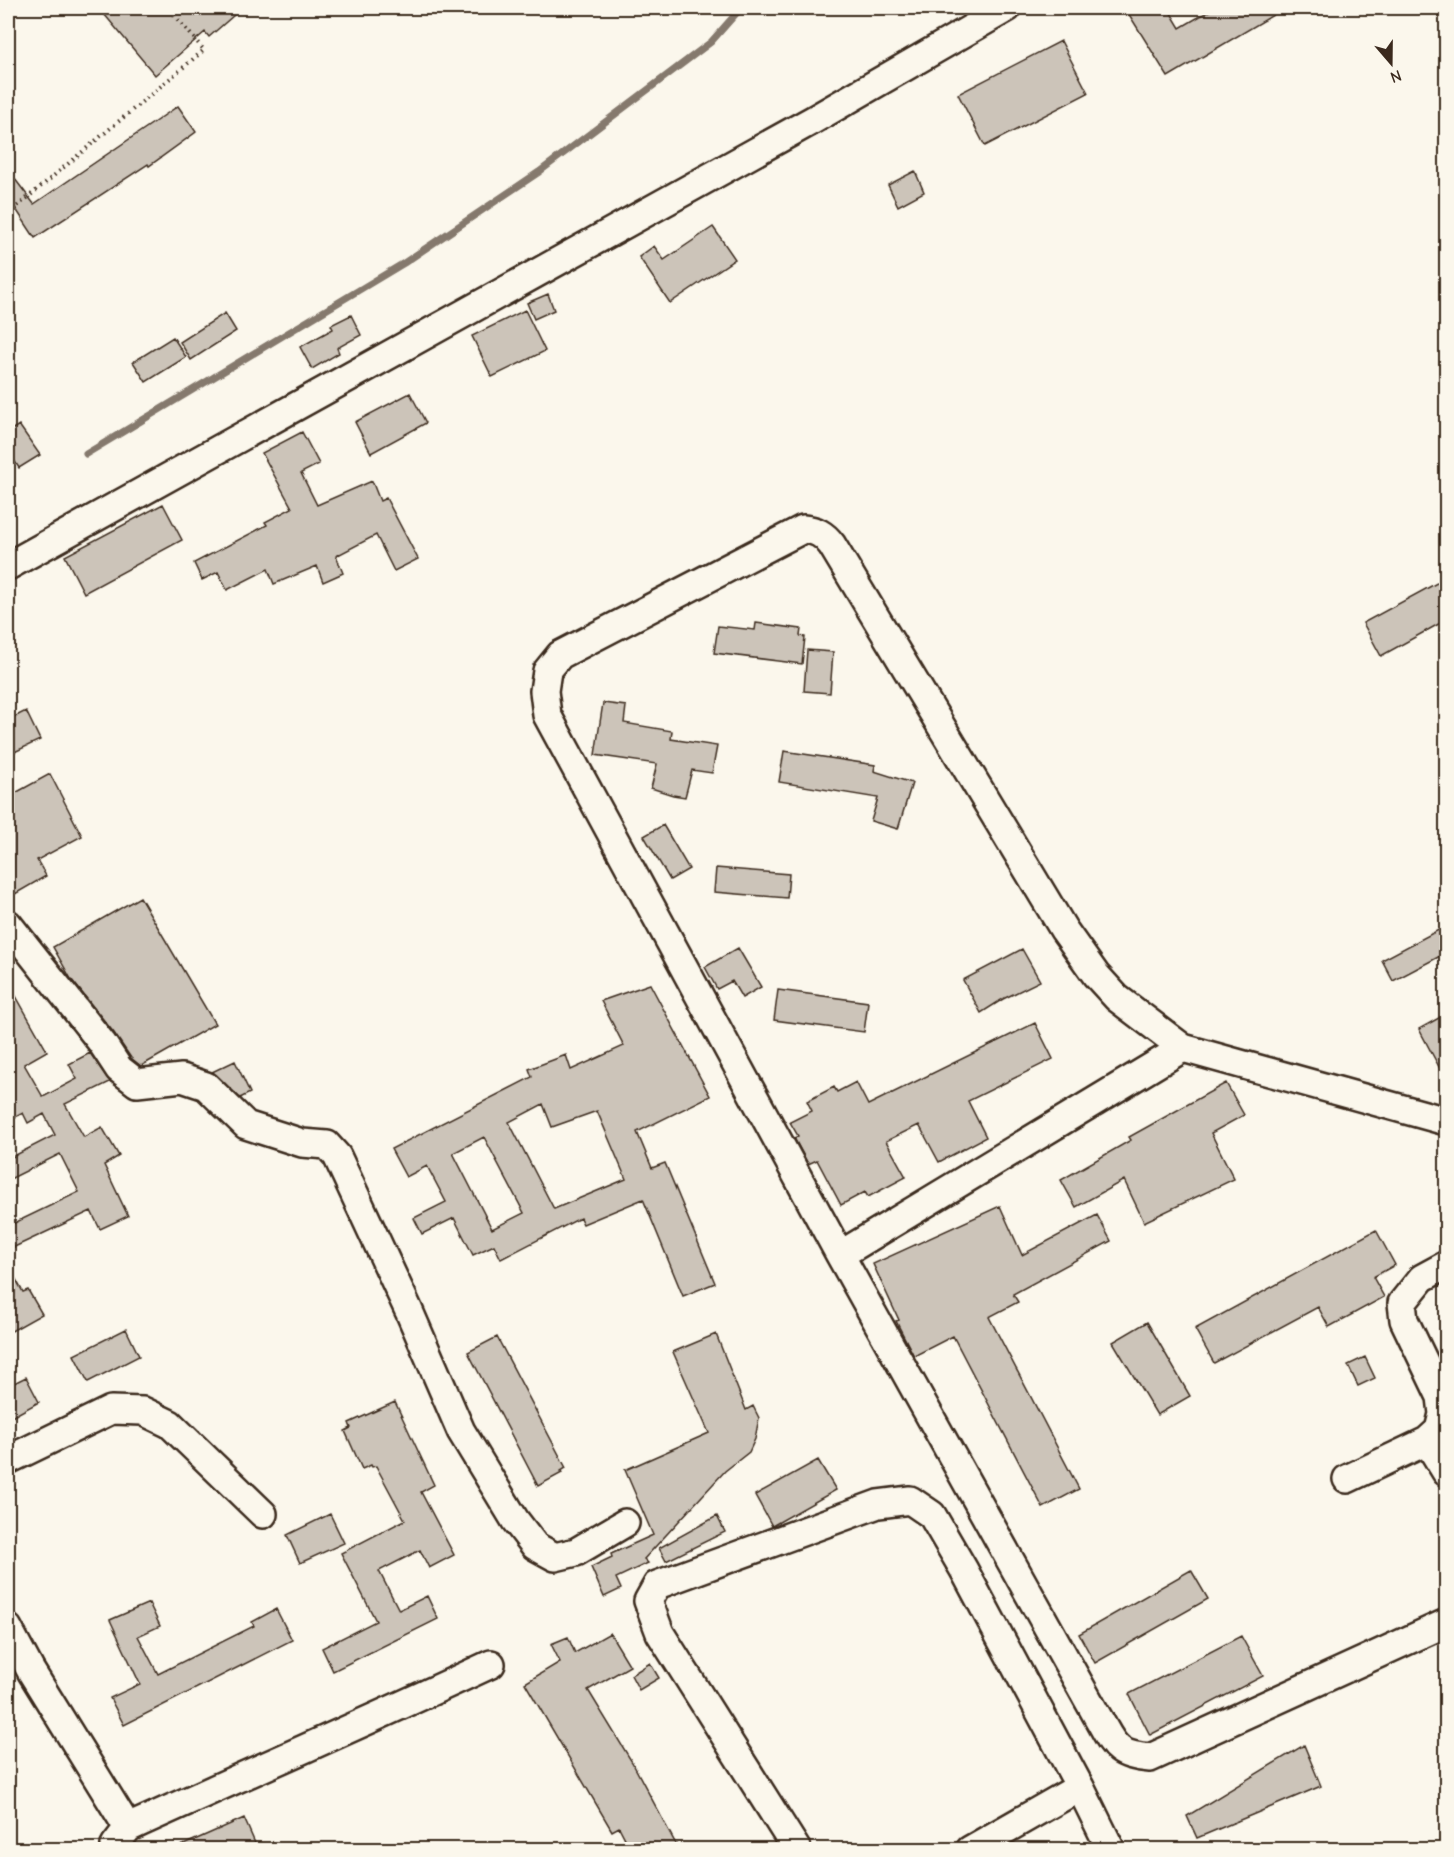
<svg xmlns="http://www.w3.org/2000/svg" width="1454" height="1857" font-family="'Comic Neue',sans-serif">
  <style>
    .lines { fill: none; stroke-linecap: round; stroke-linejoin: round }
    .stream { stroke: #85796d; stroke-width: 7 }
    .building { fill: #ccc4b9; stroke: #3b2a1e; stroke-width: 1.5; fill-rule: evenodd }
    .minor-casing { stroke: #3b2a1e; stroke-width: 32 }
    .path { stroke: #3b2a1e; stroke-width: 4; stroke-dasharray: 1.5 4.5; stroke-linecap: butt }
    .minor { stroke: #fbf7ec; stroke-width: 27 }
  </style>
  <rect width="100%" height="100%" fill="#fbf7ec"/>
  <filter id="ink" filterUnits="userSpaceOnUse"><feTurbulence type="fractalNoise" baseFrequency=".0167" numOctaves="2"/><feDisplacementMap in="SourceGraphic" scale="12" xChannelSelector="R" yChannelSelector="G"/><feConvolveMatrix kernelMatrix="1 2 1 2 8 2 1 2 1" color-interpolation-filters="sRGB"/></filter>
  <g filter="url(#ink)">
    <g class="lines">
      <path class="stream" d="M 86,454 L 404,263 L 539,172 L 711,42 L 741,8"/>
    </g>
    <path class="building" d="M 99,8 L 242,8 L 209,37 L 205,32 L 155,75 Z
      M 1125,8 L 1168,8 L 1180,28 L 1214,8 L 1285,8 L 1168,77 Z
      M 1061,41 L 1088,93 L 985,146 L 958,94 Z
      M 178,106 L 196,132 L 149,166 L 148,164 L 35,238 L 8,197 L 8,170 L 34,204 Z
      M 915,171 L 924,192 L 898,206 L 888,185 Z
      M 713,227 L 735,259 L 670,303 L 639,257 L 654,246 L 664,260 Z
      M 548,294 L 554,310 L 534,319 L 527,303 Z
      M 525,310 L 545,351 L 492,377 L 472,336 Z
      M 225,313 L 236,331 L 191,360 L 180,342 Z
      M 351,315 L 361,335 L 337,348 L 339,353 L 312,369 L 300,347 L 333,329 L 331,325 Z
      M 173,337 L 186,357 L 146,382 L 133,362 Z
      M 410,393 L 426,423 L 371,453 L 355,422 Z
      M 19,425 L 40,455 L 19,468 L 8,451 L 8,432 Z
      M 302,432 L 319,464 L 301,473 L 317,505 L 372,481 L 380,501 L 386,498 L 418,559 L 394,571 L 376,535 L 336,556 L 343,573 L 323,582 L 317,566 L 274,584 L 268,569 L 227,590 L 218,572 L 202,580 L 194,563 L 267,525 L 265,522 L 292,508 L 262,453 Z
      M 163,504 L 182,540 L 84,593 L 65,556 Z
      M 1446,578 L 1446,620 L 1381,656 L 1363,623 Z
      M 756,623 L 801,629 L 800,636 L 805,637 L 802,664 L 714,653 L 718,626 L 755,630 Z
      M 807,650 L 833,652 L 830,693 L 804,691 Z
      M 603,703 L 626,706 L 624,723 L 672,731 L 671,739 L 717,746 L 712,773 L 692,770 L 685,797 L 673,795 L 651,788 L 657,764 L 595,755 Z
      M 26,711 L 40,740 L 8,755 L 8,720 Z
      M 784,751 L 875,765 L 874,771 L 912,783 L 898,829 L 871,821 L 878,798 L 779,782 Z
      M 50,774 L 82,836 L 37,860 L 46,876 L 15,894 L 8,883 L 8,797 Z
      M 663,825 L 689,869 L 670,880 L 644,836 Z
      M 716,868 L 789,874 L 787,898 L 714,892 Z
      M 140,897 L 215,1024 L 141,1066 L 131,1058 L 114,1033 L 71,979 L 53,947 Z
      M 1446,926 L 1446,953 L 1393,981 L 1382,960 Z
      M 738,948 L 761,987 L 742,998 L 732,981 L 717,989 L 705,967 Z
      M 1022,949 L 1040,981 L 1003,999 L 981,1013 L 963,980 Z
      M 8,982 L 47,1051 L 24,1064 L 43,1097 L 77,1079 L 69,1064 L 90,1053 L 110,1082 L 65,1104 L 84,1137 L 102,1127 L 119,1156 L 104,1165 L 128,1216 L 100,1229 L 91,1211 L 8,1250 L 8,1226 L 79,1192 L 60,1154 L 8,1180 L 8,1159 L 55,1135 L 44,1114 L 28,1123 L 23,1113 L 8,1121 Z
      M 650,984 L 710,1096 L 637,1132 L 652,1168 L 665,1163 L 715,1283 L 683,1296 L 643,1199 L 583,1224 L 580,1218 L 501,1259 L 494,1245 L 473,1255 L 454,1218 L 422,1234 L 414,1218 L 446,1202 L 427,1166 L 406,1177 L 391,1149 L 532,1077 L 529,1069 L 566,1055 L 571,1070 L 624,1046 L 601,1001 ZM 543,1104 L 552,1127 L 597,1111 L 626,1179 L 554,1209 L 509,1122 ZM 484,1137 L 524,1213 L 492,1229 L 453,1153 Z
      M 778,990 L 868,1002 L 864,1032 L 774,1020 Z
      M 1446,1014 L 1446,1080 L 1419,1029 Z
      M 1035,1023 L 1053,1059 L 968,1101 L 986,1137 L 939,1162 L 919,1125 L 886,1141 L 906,1177 L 868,1197 L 865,1192 L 841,1205 L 817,1160 L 808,1164 L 794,1138 L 798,1136 L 790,1122 L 812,1111 L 807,1101 L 834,1087 L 837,1092 L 856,1082 L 868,1105 Z
      M 235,1061 L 250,1093 L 240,1098 L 212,1072 Z
      M 1226,1083 L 1244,1115 L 1211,1133 L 1234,1179 L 1144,1222 L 1124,1180 L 1076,1207 L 1061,1180 L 1131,1140 L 1129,1137 Z
      M 1000,1206 L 1022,1255 L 1097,1215 L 1111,1241 L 1013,1294 L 1018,1302 L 989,1317 L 1079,1489 L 1043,1508 L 953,1336 L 914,1356 L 896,1321 L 899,1320 L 873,1264 Z
      M 1376,1230 L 1395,1265 L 1373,1277 L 1384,1297 L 1329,1327 L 1318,1307 L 1214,1363 L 1195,1329 Z
      M 8,1265 L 23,1292 L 28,1290 L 42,1314 L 8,1333 Z
      M 1147,1322 L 1190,1396 L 1157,1415 L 1113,1342 Z
      M 126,1329 L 139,1356 L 88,1382 L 74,1355 Z
      M 716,1334 L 746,1410 L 753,1406 L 759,1418 L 755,1439 L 749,1452 L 725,1471 L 644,1559 L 648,1563 L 616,1578 L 621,1589 L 604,1597 L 591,1567 L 612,1557 L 611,1554 L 653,1535 L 625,1470 L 709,1433 L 673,1352 Z
      M 497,1337 L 566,1468 L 561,1471 L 562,1473 L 538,1486 L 468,1352 Z
      M 1365,1357 L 1375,1378 L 1358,1386 L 1348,1365 Z
      M 26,1377 L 39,1402 L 8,1419 L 8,1386 Z
      M 395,1402 L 434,1485 L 421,1492 L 454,1555 L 429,1568 L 420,1550 L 379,1571 L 399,1610 L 427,1596 L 438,1619 L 333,1671 L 322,1648 L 376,1621 L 341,1553 L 405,1520 L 376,1466 L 372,1467 L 371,1465 L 362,1469 L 345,1431 L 351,1428 L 349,1423 Z
      M 818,1460 L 836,1490 L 772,1526 L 755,1495 Z
      M 330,1514 L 344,1543 L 300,1563 L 287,1535 Z
      M 717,1516 L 725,1532 L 666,1561 L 659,1548 Z
      M 1191,1570 L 1208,1599 L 1095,1663 L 1079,1634 Z
      M 149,1603 L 160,1626 L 138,1636 L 158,1674 L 254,1626 L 252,1622 L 276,1609 L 292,1640 L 124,1725 L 110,1698 L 140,1684 L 110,1620 Z
      M 610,1633 L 630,1666 L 588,1690 L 632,1762 L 679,1850 L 631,1850 L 619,1827 L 612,1831 L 525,1683 L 560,1662 L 551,1644 L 568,1637 L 575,1653 Z
      M 1241,1636 L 1263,1676 L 1150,1735 L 1129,1694 Z
      M 650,1663 L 659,1678 L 639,1690 L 631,1675 Z
      M 1304,1745 L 1321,1786 L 1197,1838 L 1187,1816 Z
      M 244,1818 L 258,1850 L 172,1850 Z"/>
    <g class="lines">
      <g class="minor-casing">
        <path id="minor" d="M 8,566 L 813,120 L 1007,8
          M 8,924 L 102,1043 L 119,1069 L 137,1083 L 182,1078 L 206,1086 L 246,1125 L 302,1143 L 327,1145 L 337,1156 L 409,1311 L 461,1431 L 515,1520 L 535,1546 L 555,1557 L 576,1552 L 625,1523
          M 1446,1121 L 1183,1048 L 1117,998 L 1096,975 L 1064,930 L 832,545 C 824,534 816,530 803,529 L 560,655 L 547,671 L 544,691 L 547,715 L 840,1255 L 1096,1714 C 1114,1744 1113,1755 1150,1758 L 1446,1623
          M 840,1255 L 1183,1048
          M 1446,1265 L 1422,1278 L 1402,1303 L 1404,1320 L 1441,1397 L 1443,1414 L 1439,1430 L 1427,1441 L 1446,1472
          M 8,1460 L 111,1410 L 143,1411 L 170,1424 L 263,1514
          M 1347,1479 L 1427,1441
          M 8,1628 L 31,1671 L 128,1828
          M 116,1850 L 115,1845 L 128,1828 C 249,1773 371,1720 491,1664
          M 797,1850 L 660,1633 L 648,1601 L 657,1585 L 878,1504 L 910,1500 L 932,1515 L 964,1570 L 1080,1787 L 1111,1850
          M 970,1850 L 1080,1787"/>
      </g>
      <path class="path" d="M 8,214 L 204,50 L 168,8"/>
      <use href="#minor" class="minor"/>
    </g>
  </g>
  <rect width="1454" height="1857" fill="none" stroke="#fbf7ec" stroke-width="30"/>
  <rect x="15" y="15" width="1424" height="1827" fill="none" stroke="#3b2a1e" stroke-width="2" filter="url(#ink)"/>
  <g transform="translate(1391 63) rotate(160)" stroke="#fbf7ec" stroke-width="4.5" paint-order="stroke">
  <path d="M0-4.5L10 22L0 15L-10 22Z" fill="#3b2a1e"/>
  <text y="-9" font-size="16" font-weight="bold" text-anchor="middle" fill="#3b2a1e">N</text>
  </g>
</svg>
